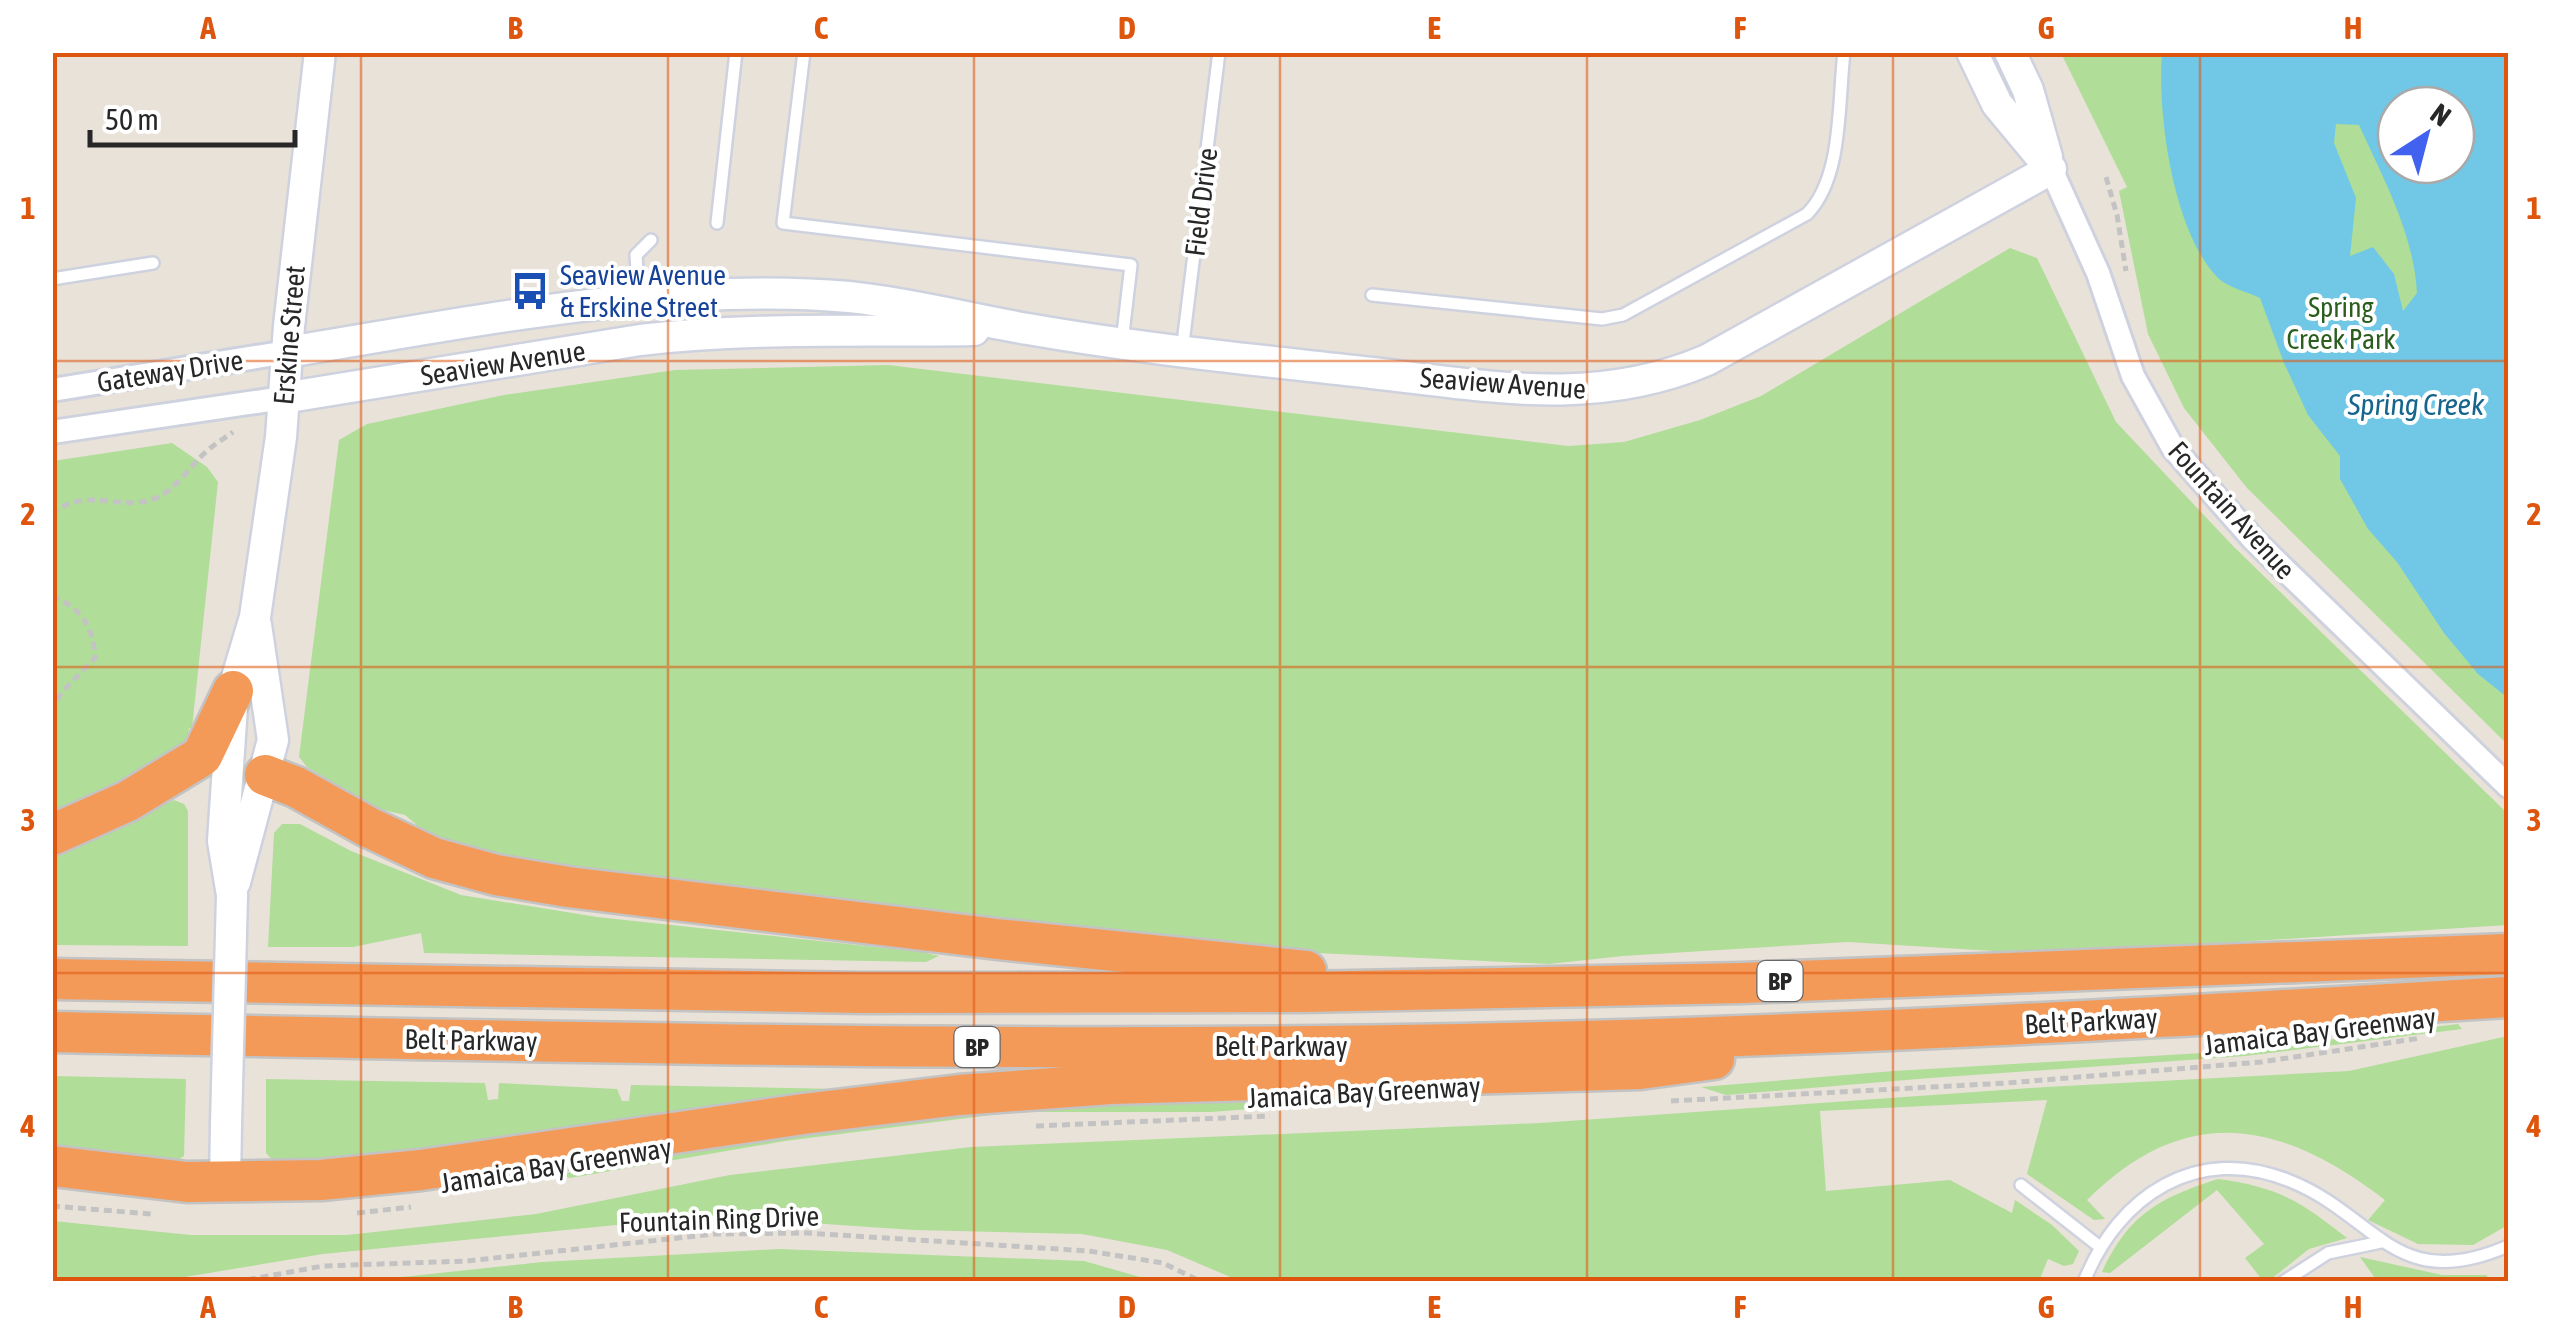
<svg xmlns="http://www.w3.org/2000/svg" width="2561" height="1334" font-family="'Asap Condensed',sans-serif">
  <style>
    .green { fill: #b0dd98; fill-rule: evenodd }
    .water { fill: #70c8e6; fill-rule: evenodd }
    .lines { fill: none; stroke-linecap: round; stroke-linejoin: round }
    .lane-casing { stroke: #ced2df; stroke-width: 16 }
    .street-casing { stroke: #ced2df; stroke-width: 28 }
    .secondary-casing { stroke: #ced2df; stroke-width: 35 }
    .highway-casing { stroke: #c3c3c3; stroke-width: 45 }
    .path { stroke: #c3c3c3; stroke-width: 5; stroke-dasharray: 8 5; stroke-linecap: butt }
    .lane { stroke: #fff; stroke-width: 11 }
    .street { stroke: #fff; stroke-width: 22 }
    .secondary { stroke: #fff; stroke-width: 30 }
    .highway { stroke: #f49a59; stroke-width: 40 }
    .secondary-bridge-casing { stroke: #ced2df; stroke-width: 35; stroke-linecap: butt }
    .secondary-bridge { stroke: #fff; stroke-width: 30 }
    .grid { fill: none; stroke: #de560d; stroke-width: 2.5; stroke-opacity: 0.55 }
    .labels { text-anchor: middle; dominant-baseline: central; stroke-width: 8; stroke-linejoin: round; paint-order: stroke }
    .shield { fill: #fff; stroke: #686868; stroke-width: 2.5 }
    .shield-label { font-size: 25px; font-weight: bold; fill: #272727 }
    .street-label { font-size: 28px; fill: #272727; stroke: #fff }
    .transit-label { font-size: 28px; fill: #164399; stroke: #fff; text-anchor: start }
    .park-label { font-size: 28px; fill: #2b5e1d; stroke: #fff }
    .water-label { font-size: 30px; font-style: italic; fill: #15658d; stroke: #fff }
    .neatline { fill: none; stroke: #de560d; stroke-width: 4 }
    .grid-label { font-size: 32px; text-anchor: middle; font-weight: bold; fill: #de560d }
  </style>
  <rect width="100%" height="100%" fill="#e9e2d9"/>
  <path class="green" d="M 2061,53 L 2508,53 L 2508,745 L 2247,488 L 2184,408 L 2148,334 L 2119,191 L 2127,187 ZM 2396,105 L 2456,105 L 2456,165 L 2396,165 Z
    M 2010,248 L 2037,258 L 2116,422 L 2233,546 L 2508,814 L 2508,925 L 2044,954 L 1848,942 L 1623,956 L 1549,964 L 1234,949 L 532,866 L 425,832 L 405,815 L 374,808 L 307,767 L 299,757 L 339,440 L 367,424 L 504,395 L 675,370 L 888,365 L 1568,446 L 1624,442 L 1700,420 L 1761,396 Z
    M 172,443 L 207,467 L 218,482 L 192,728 L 189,728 L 186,751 L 53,822 L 53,461 Z
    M 174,800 L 184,804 L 188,811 L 188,946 L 53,945 L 52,857 Z
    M 282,824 L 300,824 L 351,851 L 461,895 L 597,917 L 922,952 L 939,956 L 926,962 L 424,953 L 421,933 L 353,947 L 268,947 L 274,833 Z
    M 2458,1024 L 2462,1029 L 2245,1056 L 1930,1078 L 1726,1095 L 1701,1087 L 1894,1071 L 2237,1051 Z
    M 2508,1036 L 2508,1210 L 2506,1213 L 2508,1225 L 2473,1245 L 2418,1244 L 2368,1220 L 2385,1200 C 2281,1120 2186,1101 2087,1200 L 2105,1219 L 2094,1220 L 2027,1174 L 2047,1100 L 1820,1111 L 1826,1191 L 1950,1180 L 2012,1213 L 2015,1200 L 2052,1225 L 2079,1251 L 2073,1264 L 2064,1266 L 2048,1259 L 2039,1281 L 1242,1282 L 1167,1250 L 1082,1234 L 914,1230 L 707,1216 L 323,1254 L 161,1281 L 53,1281 L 53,1221 L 191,1235 L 347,1235 L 536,1214 L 730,1175 L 971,1147 L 1540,1123 L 2046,1087 L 2349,1071 Z
    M 53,1076 L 186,1079 L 184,1156 L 173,1163 L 53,1146 Z
    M 266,1079 L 485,1083 L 488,1100 L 498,1099 L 499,1083 L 617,1089 L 622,1101 L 629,1101 L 631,1085 L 897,1090 L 434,1152 L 288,1163 L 273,1161 L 266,1153 Z
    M 1361,1095 L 1364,1100 L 1211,1112 L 1015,1112 L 785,1141 L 570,1178 L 560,1174 C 678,1154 795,1133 913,1119 C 1061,1102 1212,1101 1361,1095 Z
    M 2218,1179 C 2278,1187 2300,1201 2347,1238 L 2309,1249 L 2270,1280 L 2263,1281 L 2245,1258 L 2264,1244 L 2217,1190 L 2110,1273 L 2102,1272 C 2129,1214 2159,1198 2218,1179 Z
    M 779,1249 L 1084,1261 L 1154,1281 L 365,1281 L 542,1262 Z
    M 2360,1257 L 2442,1275 L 2486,1275 L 2492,1281 L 2377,1281 Z"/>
  <path class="water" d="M 2162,53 L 2508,53 L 2508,698 L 2478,674 L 2444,633 L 2397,562 L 2368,529 L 2340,479 L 2340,456 L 2308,415 L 2284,363 L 2260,298 C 2248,292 2227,287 2218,278 C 2173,232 2157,114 2162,53 ZM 2396,105 L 2456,105 L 2456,165 L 2396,165 ZM 2336,124 L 2359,125 C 2383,178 2414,234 2417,293 L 2403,311 L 2394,274 L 2373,247 L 2350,256 L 2356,198 L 2334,143 Z"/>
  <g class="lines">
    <g class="lane-casing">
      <path id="lane" d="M 804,52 L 783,223 L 1131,265 L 1122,342
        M 717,223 L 736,52
        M 52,279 L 153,263
        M 1372,295 L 1602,319 L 1623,315 L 1807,214 C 1843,178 1838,102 1844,52
        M 639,300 L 636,255 L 651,240
        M 1182,351 L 1219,52
        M 2021,1185 L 2100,1247
        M 2084,1282 C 2118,1195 2198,1143 2290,1181 C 2377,1216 2395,1295 2508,1246
        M 2283,1282 L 2328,1253 L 2381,1242"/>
    </g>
    <g class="street-casing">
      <path id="street" d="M 2051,169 L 2098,273 L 2133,376 L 2173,448 L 2253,539 L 2508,786
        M 52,390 L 287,352
        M 52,432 L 283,398"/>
    </g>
    <g class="secondary-casing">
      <path id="secondary" d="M 1972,52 L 1997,104 L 2051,169
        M 2010,52 L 2028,90 L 2047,157
        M 287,352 C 468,323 667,281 849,297 C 910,303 968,319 1028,329 C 1142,349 1257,360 1372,373 C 1488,386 1595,408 1707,360 L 2051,169
        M 283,398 L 640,340 C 751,327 862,332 974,330
        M 235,882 L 273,740 L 256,625
        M 232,895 L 223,841 L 233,691 L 255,617 L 281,437 L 289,326 L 320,52
        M 225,1184 L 226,1124"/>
    </g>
    <g class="highway-casing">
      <path id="highway" d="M 265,775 L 296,787 L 368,827 L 434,858 L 496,875 L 568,887 L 997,939 L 1306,971
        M 52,835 L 128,801 L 202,756 L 233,691
        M 52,979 L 863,993 L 1302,992 L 1742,983 L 2508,954
        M 52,1032 C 522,1041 991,1053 1460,1044 C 1810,1037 2159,1018 2508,997
        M 52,1166 L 187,1182 L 321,1180 L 421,1170 L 803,1114 L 959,1095 L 1110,1084 L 1640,1069 L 1714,1059"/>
    </g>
    <path class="path" d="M 2106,177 L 2117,215 L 2126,271
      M 52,515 C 83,484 121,513 156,498 C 177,489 191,464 208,450 C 216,443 225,438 233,432
      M 52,595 C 82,610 93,625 95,658 L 61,693 L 52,711
      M 1671,1101 L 2007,1083 L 2261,1062 L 2421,1038
      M 1036,1126 L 1270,1116
      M 52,1206 L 151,1214
      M 357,1213 L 411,1207
      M 235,1282 L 323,1266 L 467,1261 L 715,1234 L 807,1233 L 1089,1251 L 1163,1263 L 1202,1282"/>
    <use href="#lane" class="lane"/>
    <use href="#street" class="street"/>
    <use href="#secondary" class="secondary"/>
    <use href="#highway" class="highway"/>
    <g class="secondary-bridge-casing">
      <path id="secondary-bridge" d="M 226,1124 L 232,895"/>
    </g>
    <use href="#secondary-bridge" class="secondary-bridge"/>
  </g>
  <path class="grid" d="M 361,52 L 361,1282M 668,52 L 668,1282M 974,52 L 974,1282M 1280,52 L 1280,1282M 1587,52 L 1587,1282M 1893,52 L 1893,1282M 2200,52 L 2200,1282M 52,361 L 2508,361M 52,667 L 2508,667M 52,973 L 2508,973"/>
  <defs>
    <g id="bus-bare" transform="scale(3)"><path d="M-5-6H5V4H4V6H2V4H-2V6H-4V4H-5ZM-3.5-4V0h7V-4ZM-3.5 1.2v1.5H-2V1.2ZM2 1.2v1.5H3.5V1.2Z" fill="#1a4fb4" stroke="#fff" stroke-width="2.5" paint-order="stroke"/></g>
  </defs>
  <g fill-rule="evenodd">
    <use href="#bus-bare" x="530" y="291"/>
  </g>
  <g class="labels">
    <g class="shield">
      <rect x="1757.5" y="961" width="45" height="40" rx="8"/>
      <rect x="954.5" y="1027" width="45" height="40" rx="8"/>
    </g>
    <g class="shield-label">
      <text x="1780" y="981">BP</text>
      <text x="977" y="1047">BP</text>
    </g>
    <g class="street-label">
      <text transform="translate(1201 202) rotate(-83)">Field Drive</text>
      <text transform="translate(289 335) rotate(-85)">Erskine Street</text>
      <text transform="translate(503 363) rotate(-9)">Seaview Avenue</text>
      <text transform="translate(170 371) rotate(-9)">Gateway Drive</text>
      <text transform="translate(1503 383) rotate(4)">Seaview Avenue</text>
      <text transform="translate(2232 510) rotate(48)">Fountain Avenue</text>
      <text transform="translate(2091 1021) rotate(-3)">Belt Parkway</text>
      <text transform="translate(2320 1031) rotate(-7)">Jamaica Bay Greenway</text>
      <text transform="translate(471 1040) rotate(1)">Belt Parkway</text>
      <text x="1281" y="1046">Belt Parkway</text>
      <text transform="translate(1364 1092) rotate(-3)">Jamaica Bay Greenway</text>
      <text transform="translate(556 1165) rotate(-9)">Jamaica Bay Greenway</text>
      <text transform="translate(719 1219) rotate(-2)">Fountain Ring Drive</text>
    </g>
    <g class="transit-label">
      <text x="560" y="275">Seaview Avenue<tspan x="560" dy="32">&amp; Erskine Street</tspan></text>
    </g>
    <g class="park-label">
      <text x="2341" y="307">Spring<tspan x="2341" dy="32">Creek Park</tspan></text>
    </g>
    <g class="water-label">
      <text x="2416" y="404">Spring Creek</text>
    </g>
  </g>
  <rect width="2561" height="1334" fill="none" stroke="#ffffff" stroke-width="110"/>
  <g transform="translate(2426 135) rotate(36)"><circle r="48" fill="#ffffff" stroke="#a9a9a9" stroke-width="2.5"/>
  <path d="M0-8L18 38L0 25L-18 38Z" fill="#4062ee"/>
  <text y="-15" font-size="28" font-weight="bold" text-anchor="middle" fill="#272727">N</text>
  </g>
  <path d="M90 130v15h205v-15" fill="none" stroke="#272727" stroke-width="5"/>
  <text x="105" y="130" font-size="30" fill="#272727" stroke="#ffffff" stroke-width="8" paint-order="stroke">50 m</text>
  <rect x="55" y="55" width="2451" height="1224" class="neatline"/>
  <g class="grid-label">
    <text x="208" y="39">A</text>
    <text x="515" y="39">B</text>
    <text x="821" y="39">C</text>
    <text x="1127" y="39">D</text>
    <text x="1434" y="39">E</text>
    <text x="1740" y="39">F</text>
    <text x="2046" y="39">G</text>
    <text x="2353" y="39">H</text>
    <text x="28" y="219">1</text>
    <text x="2534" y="219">1</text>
    <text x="28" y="525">2</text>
    <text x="2534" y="525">2</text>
    <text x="28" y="831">3</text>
    <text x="2534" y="831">3</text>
    <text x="28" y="1137">4</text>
    <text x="2534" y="1137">4</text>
    <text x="208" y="1318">A</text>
    <text x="515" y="1318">B</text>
    <text x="821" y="1318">C</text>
    <text x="1127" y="1318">D</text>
    <text x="1434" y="1318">E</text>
    <text x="1740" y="1318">F</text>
    <text x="2046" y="1318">G</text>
    <text x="2353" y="1318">H</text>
  </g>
</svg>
